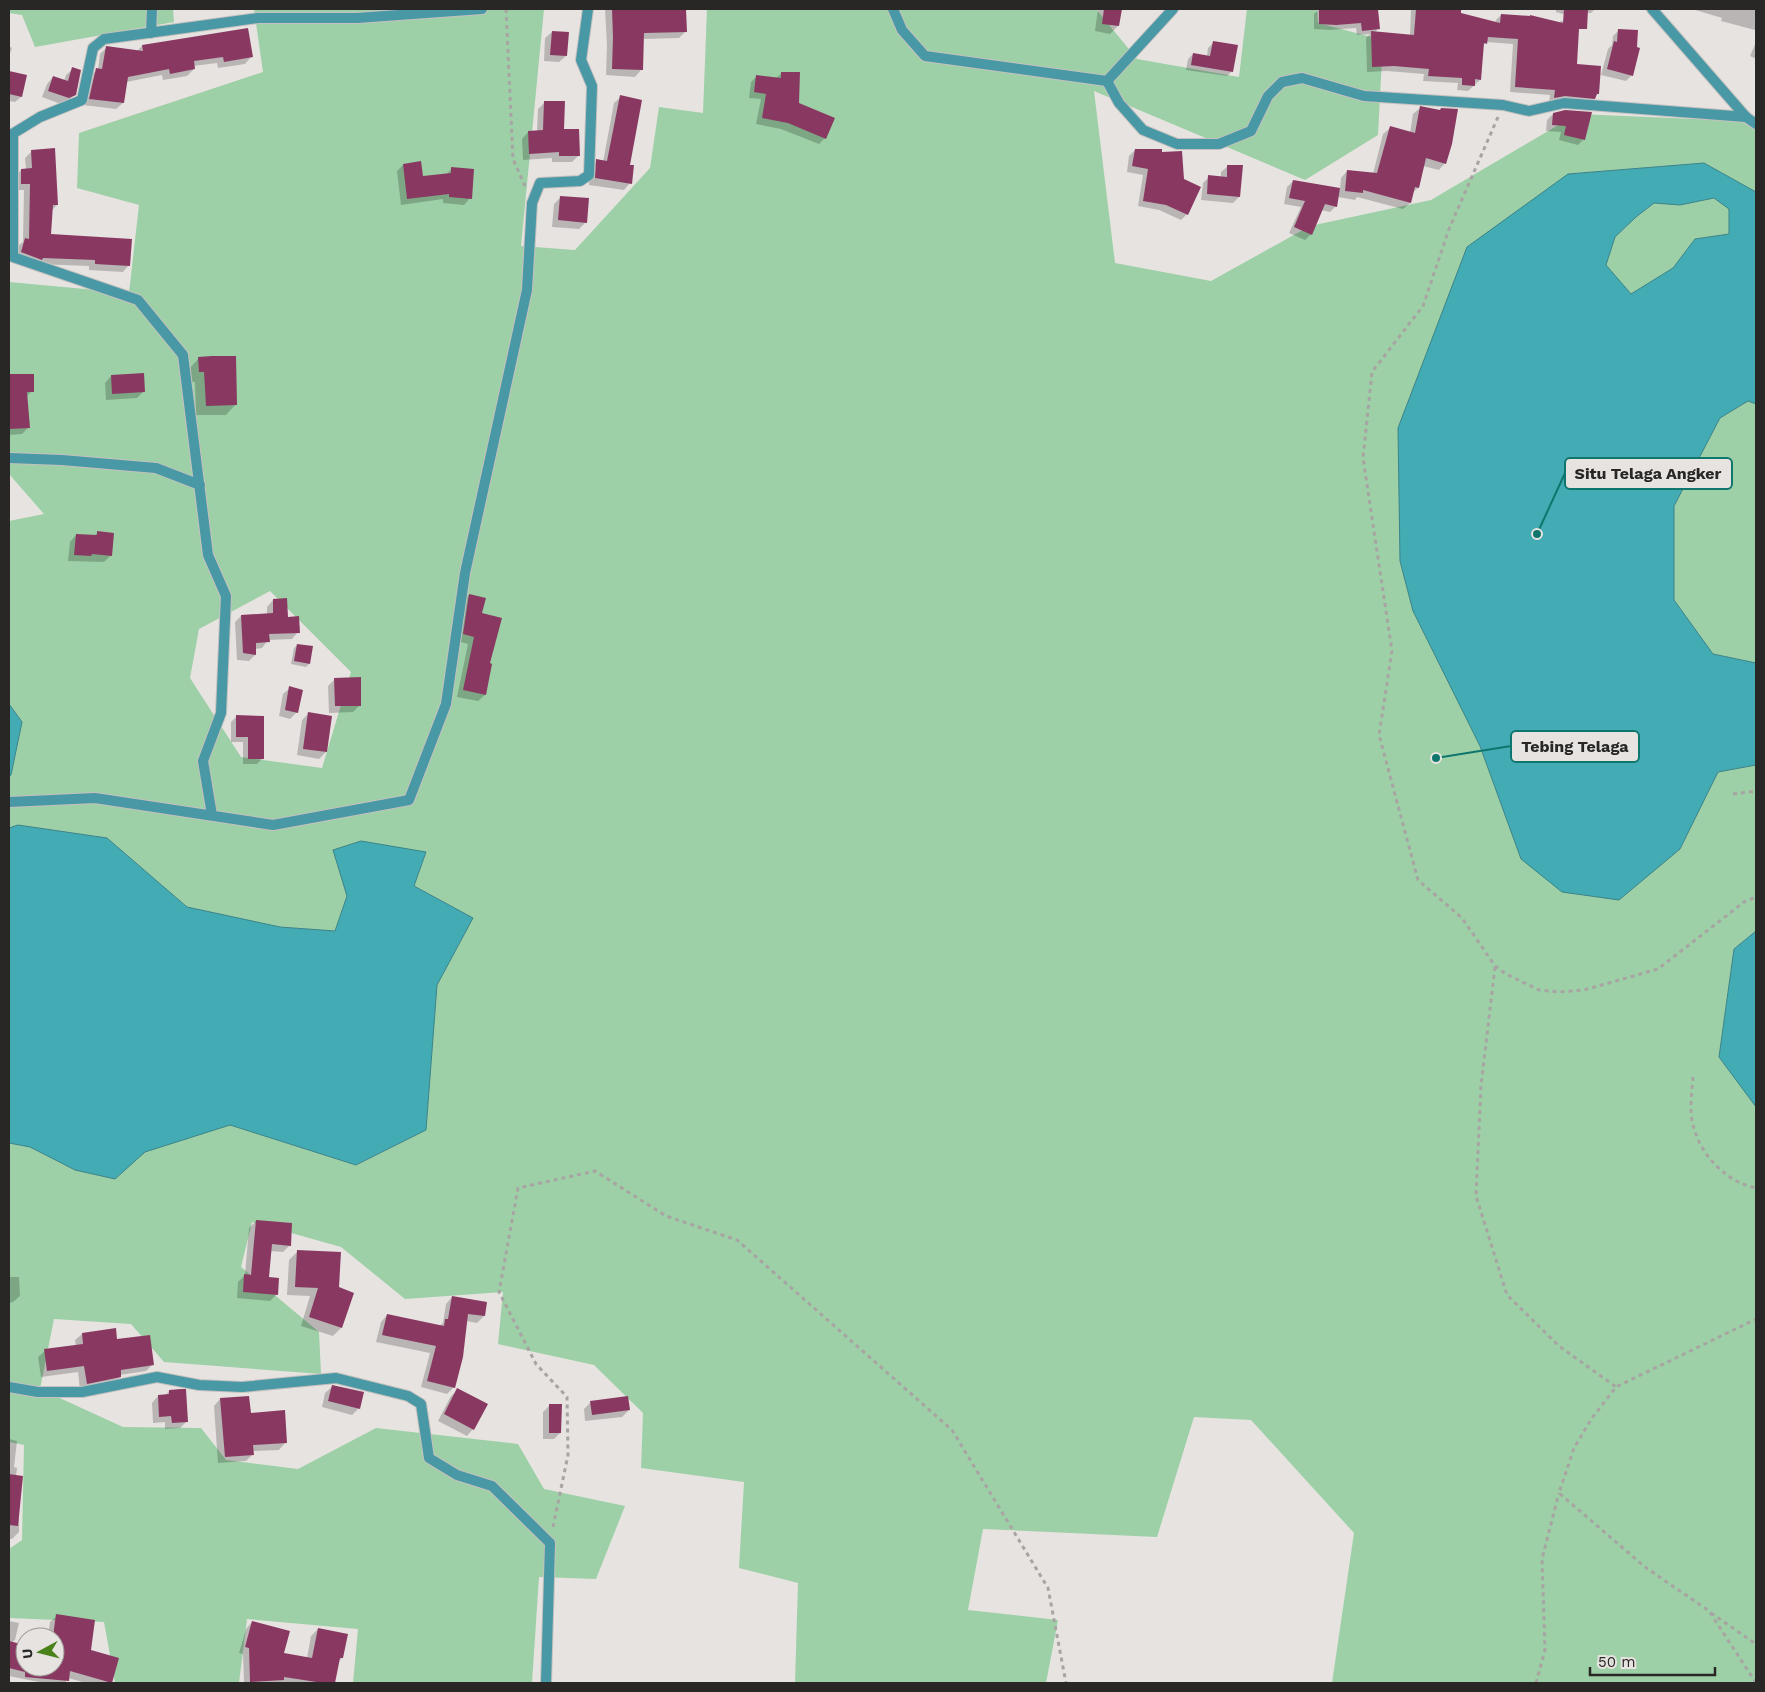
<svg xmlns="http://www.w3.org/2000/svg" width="1765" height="1692" font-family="'Work Sans',sans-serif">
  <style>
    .green { fill: #9dd0a6; fill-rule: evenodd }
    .water { fill: #43abb3; stroke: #3b8389; fill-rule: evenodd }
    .shadow { fill: #0003 }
    .building { fill: #893961 }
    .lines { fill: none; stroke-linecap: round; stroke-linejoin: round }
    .minor-casing { stroke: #c5c1bf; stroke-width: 12 }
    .tertiary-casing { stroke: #c5c1bf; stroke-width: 12 }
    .path { stroke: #a7a4a3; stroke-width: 3; stroke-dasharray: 4 4; stroke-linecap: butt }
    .minor { stroke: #4898a5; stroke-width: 10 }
    .tertiary { stroke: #4898a5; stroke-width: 10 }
    .leader { fill: none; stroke: #0f766e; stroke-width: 2 }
    .callout-dot { fill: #0f766e; stroke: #e7e3e1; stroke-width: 2 }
    .callout { fill: #e7e3e1; stroke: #0f766e; stroke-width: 2 }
    .callout-label { font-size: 16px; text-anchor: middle; font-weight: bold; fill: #282726 }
  </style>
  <rect width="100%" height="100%" fill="#e7e3e1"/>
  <path class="green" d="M 9,9 L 173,9 L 174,22 L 35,47 L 22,15 L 9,13 Z
    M 254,9 L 353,9 L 354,10 L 372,9 L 544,9 L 521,246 L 575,250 L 650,168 L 659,107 L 703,113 L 707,9 L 1096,9 L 1137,59 L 1239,77 L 1247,9 L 1317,9 L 1318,23 L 1383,40 L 1378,135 L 1305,180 L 1094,91 L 1115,263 L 1211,281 L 1310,226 L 1431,200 L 1577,114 L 1744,121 L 1756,128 L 1756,192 L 1704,163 L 1568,174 L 1480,746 L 1521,859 L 1680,849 L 1718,772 L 1756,765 L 1756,931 L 1734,949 L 1719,1057 L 1756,1107 L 1756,1683 L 1332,1683 L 1354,1533 L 1251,1420 L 1194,1417 L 1157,1537 L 983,1529 L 968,1610 L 1058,1620 L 1046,1683 L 795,1683 L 798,1583 L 739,1568 L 744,1482 L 641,1468 L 643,1413 L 594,1365 L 498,1344 L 503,1292 L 405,1299 L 341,1247 L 252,1222 L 241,1267 L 319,1332 L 321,1374 L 164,1362 L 131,1324 L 54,1319 L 40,1389 L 123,1427 L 201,1428 L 226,1460 L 298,1469 L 376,1428 L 518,1444 L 544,1489 L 625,1506 L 596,1579 L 539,1577 L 532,1683 L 353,1683 L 358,1629 L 247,1619 L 239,1683 L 115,1683 L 104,1622 L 9,1618 L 9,1549 L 22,1540 L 24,1445 L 9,1442 L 9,1143 L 30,1147 L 75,1170 L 115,1179 L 144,1152 L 230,1125 L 357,1165 L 426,1130 L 437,985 L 473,918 L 414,886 L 426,852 L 347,896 L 335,931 L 280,927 L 187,907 L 107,838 L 18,825 L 9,828 L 9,776 L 11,775 L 22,722 L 9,704 L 9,521 L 44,514 L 9,474 L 9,282 L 129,293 L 139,205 L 77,188 L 79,133 L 263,72 ZM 270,591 L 351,672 L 322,768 L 241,757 L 190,678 L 199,629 Z
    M 1714,198 L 1729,208 L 1729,234 L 1695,239 L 1673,268 L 1631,295 L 1606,265 L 1615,237 L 1636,217 L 1654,203 L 1680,205 Z
    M 1748,401 L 1756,404 L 1756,663 L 1713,654 L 1674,600 L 1674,506 L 1720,418 Z"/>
  <path class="water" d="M 1704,163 L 1756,192 L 1756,404 L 1748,401 L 1720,418 L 1674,506 L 1674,600 L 1713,654 L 1756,663 L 1756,765 L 1718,772 L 1680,849 L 1619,900 L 1562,892 L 1521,859 L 1480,746 L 1413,611 L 1400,561 L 1398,428 L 1467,247 L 1568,174 ZM 1714,198 L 1729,209 L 1729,234 L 1695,239 L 1673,268 L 1631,294 L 1606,265 L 1615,237 L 1636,217 L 1654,203 L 1680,205 Z
    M 9,704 L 22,722 L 11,775 L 9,776 Z
    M 18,825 L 107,838 L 187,907 L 280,927 L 335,931 L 347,896 L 333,850 L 361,841 L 426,852 L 414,886 L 473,918 L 437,985 L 426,1130 L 356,1165 L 230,1125 L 145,1152 L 115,1179 L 75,1170 L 30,1147 L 9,1143 L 9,828 Z
    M 1756,931 L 1756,1107 L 1719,1057 L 1734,949 Z"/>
  <path class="shadow" d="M 605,9 L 685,9 L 685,32 L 679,38 L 643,39 L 641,70 L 635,77 L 606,75 L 607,45 Z
    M 1098,9 L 1121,9 L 1118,26 L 1110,34 L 1095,31 Z
    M 1319,9 L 1377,9 L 1379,28 L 1375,32 L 1410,36 L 1411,9 L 1437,9 L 1437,10 L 1460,14 L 1495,23 L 1496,20 L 1501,15 L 1558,23 L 1561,21 L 1579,22 L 1575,65 L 1598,93 L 1589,104 L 1549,103 L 1550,95 L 1510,92 L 1513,44 L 1486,42 L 1482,47 L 1480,80 L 1468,91 L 1457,90 L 1458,83 L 1423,81 L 1424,74 L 1387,71 L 1367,72 L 1366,38 L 1370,34 L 1357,35 L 1356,28 L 1330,30 L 1314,29 L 1314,14 Z
    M 1556,9 L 1595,9 L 1591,13 L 1586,13 L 1580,19 L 1556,12 Z
    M 1692,9 L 1756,9 L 1756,29 L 1755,30 L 1721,21 L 1722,18 Z
    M 1619,30 L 1632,75 L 1626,81 L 1601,75 L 1608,49 L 1612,45 L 1613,36 Z
    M 552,32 L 566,56 L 559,62 L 544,61 L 545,38 Z
    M 1756,42 L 1756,59 L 1750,56 Z
    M 1213,43 L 1232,71 L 1227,76 L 1186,70 L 1188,59 L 1193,54 L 1207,56 L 1208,48 Z
    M 9,46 L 12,48 L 9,56 Z
    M 142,46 L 251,57 L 245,64 L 218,68 L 217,63 L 193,66 L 194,69 L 187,76 L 163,80 L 162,75 L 126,82 L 123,103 L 116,109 L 83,105 L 89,76 L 98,70 L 100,54 L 107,47 L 137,51 Z
    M 73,69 L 75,94 L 68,101 L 61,104 L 42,97 L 47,84 L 53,77 L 64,81 L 66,75 Z
    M 11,73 L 22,96 L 15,102 L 9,101 L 9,76 Z
    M 782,73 L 798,104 L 825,138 L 819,144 L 781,129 L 756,124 L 761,99 L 749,98 L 751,82 L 757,76 L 776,78 Z
    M 621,97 L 630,183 L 624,190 L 589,185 L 590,167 L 597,161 L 603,162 L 614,103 Z
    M 545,102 L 579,155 L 572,162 L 552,162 L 552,158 L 523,160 L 522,139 L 528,132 L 537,132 L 538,109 Z
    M 1420,108 L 1445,163 L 1439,170 L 1423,166 L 1418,188 L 1412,193 L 1410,203 L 1403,209 L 1357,197 L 1355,200 L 1338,197 L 1336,206 L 1330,212 L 1321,210 L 1311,234 L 1305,240 L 1289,233 L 1301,207 L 1284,204 L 1287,187 L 1293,181 L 1340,189 L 1341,178 L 1347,171 L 1373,174 L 1383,134 L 1390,128 L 1410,133 L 1413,114 Z
    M 1553,114 L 1584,139 L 1578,145 L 1559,140 L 1561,132 L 1546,131 L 1547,120 Z
    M 1135,150 L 1187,214 L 1181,220 L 1159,210 L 1138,206 L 1143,175 L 1127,172 L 1129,156 Z
    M 32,151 L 57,205 L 51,211 L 50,235 L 129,265 L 123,272 L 89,270 L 89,266 L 37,264 L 15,259 L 18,246 L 23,242 L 24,190 L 15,190 L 15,177 L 21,170 L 26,170 L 25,158 Z
    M 403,165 L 422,178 L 446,175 L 452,168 L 470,198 L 464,205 L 443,203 L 443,199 L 401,205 L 397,171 Z
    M 1228,166 L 1239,197 L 1233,203 L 1201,200 L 1203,183 L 1209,177 L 1221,178 L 1221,172 Z
    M 561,197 L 585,223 L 579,229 L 552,227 L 554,204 Z
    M 199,358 L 236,404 L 226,415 L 196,415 L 195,382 L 189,382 L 189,369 Z
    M 9,375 L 32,391 L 26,397 L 29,427 L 22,434 L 9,435 Z
    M 111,376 L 144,391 L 137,398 L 106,400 L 105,383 Z
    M 97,533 L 111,555 L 104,562 L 68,561 L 70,542 L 76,535 L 94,536 Z
    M 469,595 L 481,614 L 489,664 L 485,695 L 478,701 L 457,697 L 468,644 L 457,641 L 463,602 Z
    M 273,600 L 298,632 L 292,639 L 268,640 L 262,648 L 255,649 L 255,655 L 249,661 L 237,660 L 235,622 L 241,616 L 267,614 L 267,607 Z
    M 297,645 L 309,664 L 306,667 L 291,664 L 294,648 Z
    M 335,679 L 360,705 L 353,712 L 329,713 L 328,686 Z
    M 290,688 L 297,712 L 290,719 L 279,716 L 283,694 Z
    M 308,714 L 326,752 L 319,759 L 297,755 L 302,720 Z
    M 236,717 L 262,759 L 257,764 L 243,764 L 243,742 L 231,742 L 231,722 Z
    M 256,1221 L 290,1245 L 283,1252 L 270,1251 L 268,1278 L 277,1294 L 270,1301 L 237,1298 L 238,1282 L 245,1275 L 249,1228 Z
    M 298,1251 L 341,1328 L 333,1336 L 301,1326 L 310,1296 L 287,1295 L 289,1260 Z
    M 9,1277 L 19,1277 L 20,1296 L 13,1302 L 9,1303 Z
    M 452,1297 L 486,1303 L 484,1316 L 477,1323 L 466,1321 L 454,1387 L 447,1394 L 421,1387 L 430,1353 L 376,1342 L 381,1322 L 387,1315 L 439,1326 L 443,1323 L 446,1304 Z
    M 82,1334 L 153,1364 L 146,1371 L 120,1375 L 120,1377 L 113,1383 L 80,1390 L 78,1372 L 41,1377 L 38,1357 L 45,1351 L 76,1346 L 75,1340 Z
    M 332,1387 L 363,1393 L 358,1409 L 352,1415 L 322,1407 L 325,1393 Z
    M 458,1390 L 473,1429 L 467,1436 L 438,1421 L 451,1396 Z
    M 169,1391 L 187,1421 L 180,1428 L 165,1429 L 165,1422 L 153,1423 L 152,1403 L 158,1396 L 165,1396 Z
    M 220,1399 L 249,1414 L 285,1443 L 279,1450 L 253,1451 L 253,1454 L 246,1461 L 218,1463 L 214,1406 Z
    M 591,1402 L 629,1410 L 622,1417 L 585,1421 L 584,1409 Z
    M 550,1405 L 560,1433 L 554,1439 L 543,1439 L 543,1412 Z
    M 9,1439 L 17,1441 L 14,1467 L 17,1468 L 16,1476 L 19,1505 L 19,1532 L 12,1539 L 9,1539 Z
    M 57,1616 L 90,1651 L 111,1683 L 86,1683 L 68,1678 L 65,1683 L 44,1683 L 9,1676 L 9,1621 L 19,1623 L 15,1640 L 11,1643 L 25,1646 L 25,1667 L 55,1667 L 55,1637 L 48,1637 L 50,1622 Z
    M 252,1622 L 283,1654 L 307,1658 L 311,1636 L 318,1629 L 342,1658 L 338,1662 L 334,1683 L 244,1683 L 243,1654 L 239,1653 L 246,1629 Z"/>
  <path class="building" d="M 612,9 L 686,9 L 687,32 L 644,33 L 643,70 L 612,69 L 613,37 Z
    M 1104,9 L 1122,9 L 1119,26 L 1102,24 Z
    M 1319,9 L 1378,9 L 1380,29 L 1362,31 L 1361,23 L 1336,25 L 1319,24 Z
    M 1416,9 L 1461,10 L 1461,13 L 1500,23 L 1501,14 L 1530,16 L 1530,15 L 1563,23 L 1564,9 L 1588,10 L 1587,29 L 1579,29 L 1577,64 L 1601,66 L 1599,94 L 1597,94 L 1595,99 L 1565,96 L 1554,98 L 1555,90 L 1515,87 L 1518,39 L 1488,37 L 1487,44 L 1484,43 L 1481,80 L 1475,79 L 1475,86 L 1462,85 L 1462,78 L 1428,76 L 1429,69 L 1394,66 L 1372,67 L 1371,31 L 1414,35 Z
    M 248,28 L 253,57 L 224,62 L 223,57 L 194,61 L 195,69 L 170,74 L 169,69 L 128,77 L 124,103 L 89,99 L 96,68 L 102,69 L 106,46 L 143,51 L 142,45 Z
    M 1618,29 L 1638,30 L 1637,47 L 1640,48 L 1633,76 L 1607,69 L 1614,41 L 1617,42 Z
    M 552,31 L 569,32 L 567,56 L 550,55 Z
    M 1213,41 L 1238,45 L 1233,72 L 1191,65 L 1193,53 L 1210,56 Z
    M 72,67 L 81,70 L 76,95 L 69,98 L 48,91 L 53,76 L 68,81 Z
    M 9,71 L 27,75 L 22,97 L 9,94 Z
    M 781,72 L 800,72 L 799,103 L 835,118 L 826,139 L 788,123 L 762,118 L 766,94 L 754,92 L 756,75 L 781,78 Z
    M 620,95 L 642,100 L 630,165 L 634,165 L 632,184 L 595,178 L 596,159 L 607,161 Z
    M 544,101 L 565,101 L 564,129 L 579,129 L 580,156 L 559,156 L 559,152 L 529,154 L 528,131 L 543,130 Z
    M 1420,106 L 1440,110 L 1441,108 L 1458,109 L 1452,144 L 1446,164 L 1426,158 L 1419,188 L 1415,187 L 1411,203 L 1363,190 L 1363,193 L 1345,191 L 1347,170 L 1377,173 L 1390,126 L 1415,133 Z
    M 1565,110 L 1592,112 L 1585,140 L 1564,135 L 1566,126 L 1552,125 L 1553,113 Z
    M 55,148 L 58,205 L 53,205 L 51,234 L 132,239 L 130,266 L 95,264 L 95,260 L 43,258 L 42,260 L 21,252 L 25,238 L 29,239 L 30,184 L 21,184 L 21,169 L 32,168 L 31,150 Z
    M 1135,149 L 1162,149 L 1162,152 L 1182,151 L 1184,179 L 1201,187 L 1188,215 L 1166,205 L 1143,201 L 1148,169 L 1132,166 Z
    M 421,161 L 423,176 L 451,173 L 451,167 L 474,169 L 472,199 L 449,197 L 449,194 L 407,199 L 403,164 Z
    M 1227,165 L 1243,165 L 1240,197 L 1207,194 L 1208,175 L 1227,177 Z
    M 1293,180 L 1340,188 L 1337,207 L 1325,204 L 1312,235 L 1294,227 L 1305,201 L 1289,198 Z
    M 560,196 L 589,198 L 587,223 L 558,220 Z
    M 212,356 L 236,356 L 237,405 L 206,406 L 204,372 L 199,372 L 198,357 Z
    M 144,373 L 145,392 L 112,394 L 111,375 Z
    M 9,374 L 34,374 L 34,392 L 27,392 L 30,428 L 9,429 Z
    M 97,531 L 114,533 L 112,556 L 92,554 L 91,556 L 74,555 L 76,534 L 97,535 Z
    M 469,594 L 486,598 L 482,613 L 502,618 L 490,663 L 492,664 L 486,695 L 463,690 L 474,637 L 463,634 Z
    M 287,598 L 288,617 L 299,616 L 300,633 L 269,634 L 270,642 L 256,643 L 256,655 L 243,653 L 241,615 L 273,613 L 273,599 Z
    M 297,644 L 313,646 L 310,664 L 294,661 Z
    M 361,677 L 361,706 L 335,706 L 334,678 Z
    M 289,686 L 303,690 L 298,713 L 285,710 Z
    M 308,712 L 332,716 L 327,752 L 303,749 Z
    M 236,715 L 264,716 L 264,759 L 248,759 L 248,737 L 236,737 Z
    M 256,1220 L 292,1223 L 291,1246 L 272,1244 L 269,1277 L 279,1278 L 278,1295 L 243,1292 L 244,1274 L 251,1275 Z
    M 297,1250 L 341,1252 L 339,1287 L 354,1293 L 342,1328 L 309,1317 L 318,1288 L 295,1287 Z
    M 452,1296 L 487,1302 L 485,1316 L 468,1314 L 463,1357 L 455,1388 L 427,1381 L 436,1346 L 382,1335 L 387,1314 L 444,1326 L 445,1319 L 448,1319 Z
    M 116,1328 L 117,1339 L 150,1335 L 154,1365 L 121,1370 L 121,1377 L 87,1384 L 84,1366 L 47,1371 L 44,1349 L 83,1344 L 82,1333 Z
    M 332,1385 L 364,1392 L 360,1409 L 328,1401 Z
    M 457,1388 L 488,1404 L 474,1430 L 444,1414 Z
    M 181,1389 L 186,1389 L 188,1422 L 172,1423 L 171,1416 L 159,1417 L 158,1395 L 169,1394 L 169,1390 Z
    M 249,1396 L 251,1413 L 285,1410 L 287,1443 L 253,1445 L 254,1455 L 225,1457 L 220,1398 Z
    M 628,1396 L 630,1410 L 592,1415 L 590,1401 Z
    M 549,1404 L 562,1404 L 561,1433 L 549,1433 Z
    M 9,1474 L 23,1476 L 18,1526 L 9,1525 Z
    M 56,1614 L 95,1620 L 91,1650 L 119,1658 L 112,1683 L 70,1671 L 69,1681 L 25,1677 L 25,1672 L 9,1668 L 9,1641 L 25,1645 L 25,1669 L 25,1667 L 55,1667 L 55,1637 L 53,1637 Z
    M 252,1621 L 290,1631 L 284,1653 L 312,1658 L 318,1628 L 348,1634 L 343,1658 L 340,1658 L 335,1683 L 323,1683 L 284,1677 L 284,1680 L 250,1682 L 249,1648 L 245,1647 Z"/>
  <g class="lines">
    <g class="minor-casing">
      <path id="minor" d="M 893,9 L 902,30 L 925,56 L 1107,81 L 1119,103 L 1143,130 L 1177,144 L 1219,144 L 1251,131 L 1268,96 L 1282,82 L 1302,78 L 1364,96 L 1503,105 L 1529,111 L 1564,103 L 1746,117
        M 151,33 L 152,9
        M 1107,81 L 1173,9
        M 13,135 L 13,257 L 138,300 L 183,355 L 208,555 L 226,596 L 221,713 L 203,761 L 212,815
        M 9,136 L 40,117 L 82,100 L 93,48 L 104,39 L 258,18 L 357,18 L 482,9
        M 9,458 L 62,460 L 156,468 L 200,485
        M 9,802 L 95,798 L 273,825 L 409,800 L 446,704 L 465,573 L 527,290 L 532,203 L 540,183 L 580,181 L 589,175 L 592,86 L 581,60 L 588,9
        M 9,1387 L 38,1392 L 82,1392 L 157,1377 L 199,1385 L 242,1387 L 336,1378 L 408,1396 L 421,1404 L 429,1458 L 457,1475 L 492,1486 L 550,1543 L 546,1683"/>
    </g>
    <g class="tertiary-casing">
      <path id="tertiary" d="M 1652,9 L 1746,117 L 1756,124"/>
    </g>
    <path class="path" d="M 506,9 L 513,159 L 525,186
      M 1498,117 L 1449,229 L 1423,306 L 1372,372 L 1363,458 L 1392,651 L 1379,735 L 1418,880 L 1462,918 L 1495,966 L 1506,974 L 1539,990 L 1559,992 L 1584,990 L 1658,969 L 1744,902 L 1756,897
      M 1733,794 L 1756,791
      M 1495,967 L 1481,1086 L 1476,1196 L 1507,1295 L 1559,1346 L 1616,1387
      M 1693,1077 C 1692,1087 1691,1098 1691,1108 C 1691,1145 1721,1181 1756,1188
      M 553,1527 L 568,1455 L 567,1397 L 536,1364 L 499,1292 L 518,1188 L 595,1171 L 666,1216 L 737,1240 L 952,1430 L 1048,1588 L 1066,1683
      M 1711,1613 L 1756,1644
      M 1536,1683 L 1545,1650 L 1542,1559 L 1559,1493
      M 1756,1683 L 1709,1611 L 1645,1567 L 1559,1493 L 1574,1448 L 1592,1418 L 1616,1387 L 1756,1319"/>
    <use href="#minor" class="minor"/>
    <use href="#tertiary" class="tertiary"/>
  </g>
  <path class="leader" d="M1537 534L1565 473M1436 758L1511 746"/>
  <g class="callout-dot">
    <circle cx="1537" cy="534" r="5"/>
    <circle cx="1436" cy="758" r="5"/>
  </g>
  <g class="callout">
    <rect x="1565" y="458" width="167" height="31" rx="5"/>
    <rect x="1511" y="731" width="128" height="31" rx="5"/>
  </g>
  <g class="callout-label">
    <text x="1648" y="479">Situ Telaga Angker</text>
    <text x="1575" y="752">Tebing Telaga</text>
  </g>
  <rect width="1765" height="1692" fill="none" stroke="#282726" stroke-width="20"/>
  <g transform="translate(40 1652) rotate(263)"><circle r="24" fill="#e7e3e1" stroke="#9b9896"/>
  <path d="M0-4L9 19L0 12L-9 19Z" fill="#4a811b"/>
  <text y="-8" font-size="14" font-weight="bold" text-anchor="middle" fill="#282726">U</text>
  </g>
  <path d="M1590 1667v8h125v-8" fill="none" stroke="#282726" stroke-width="2.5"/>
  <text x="1598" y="1667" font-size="15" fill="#282726" stroke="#e7e3e1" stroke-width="4" paint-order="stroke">50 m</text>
</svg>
